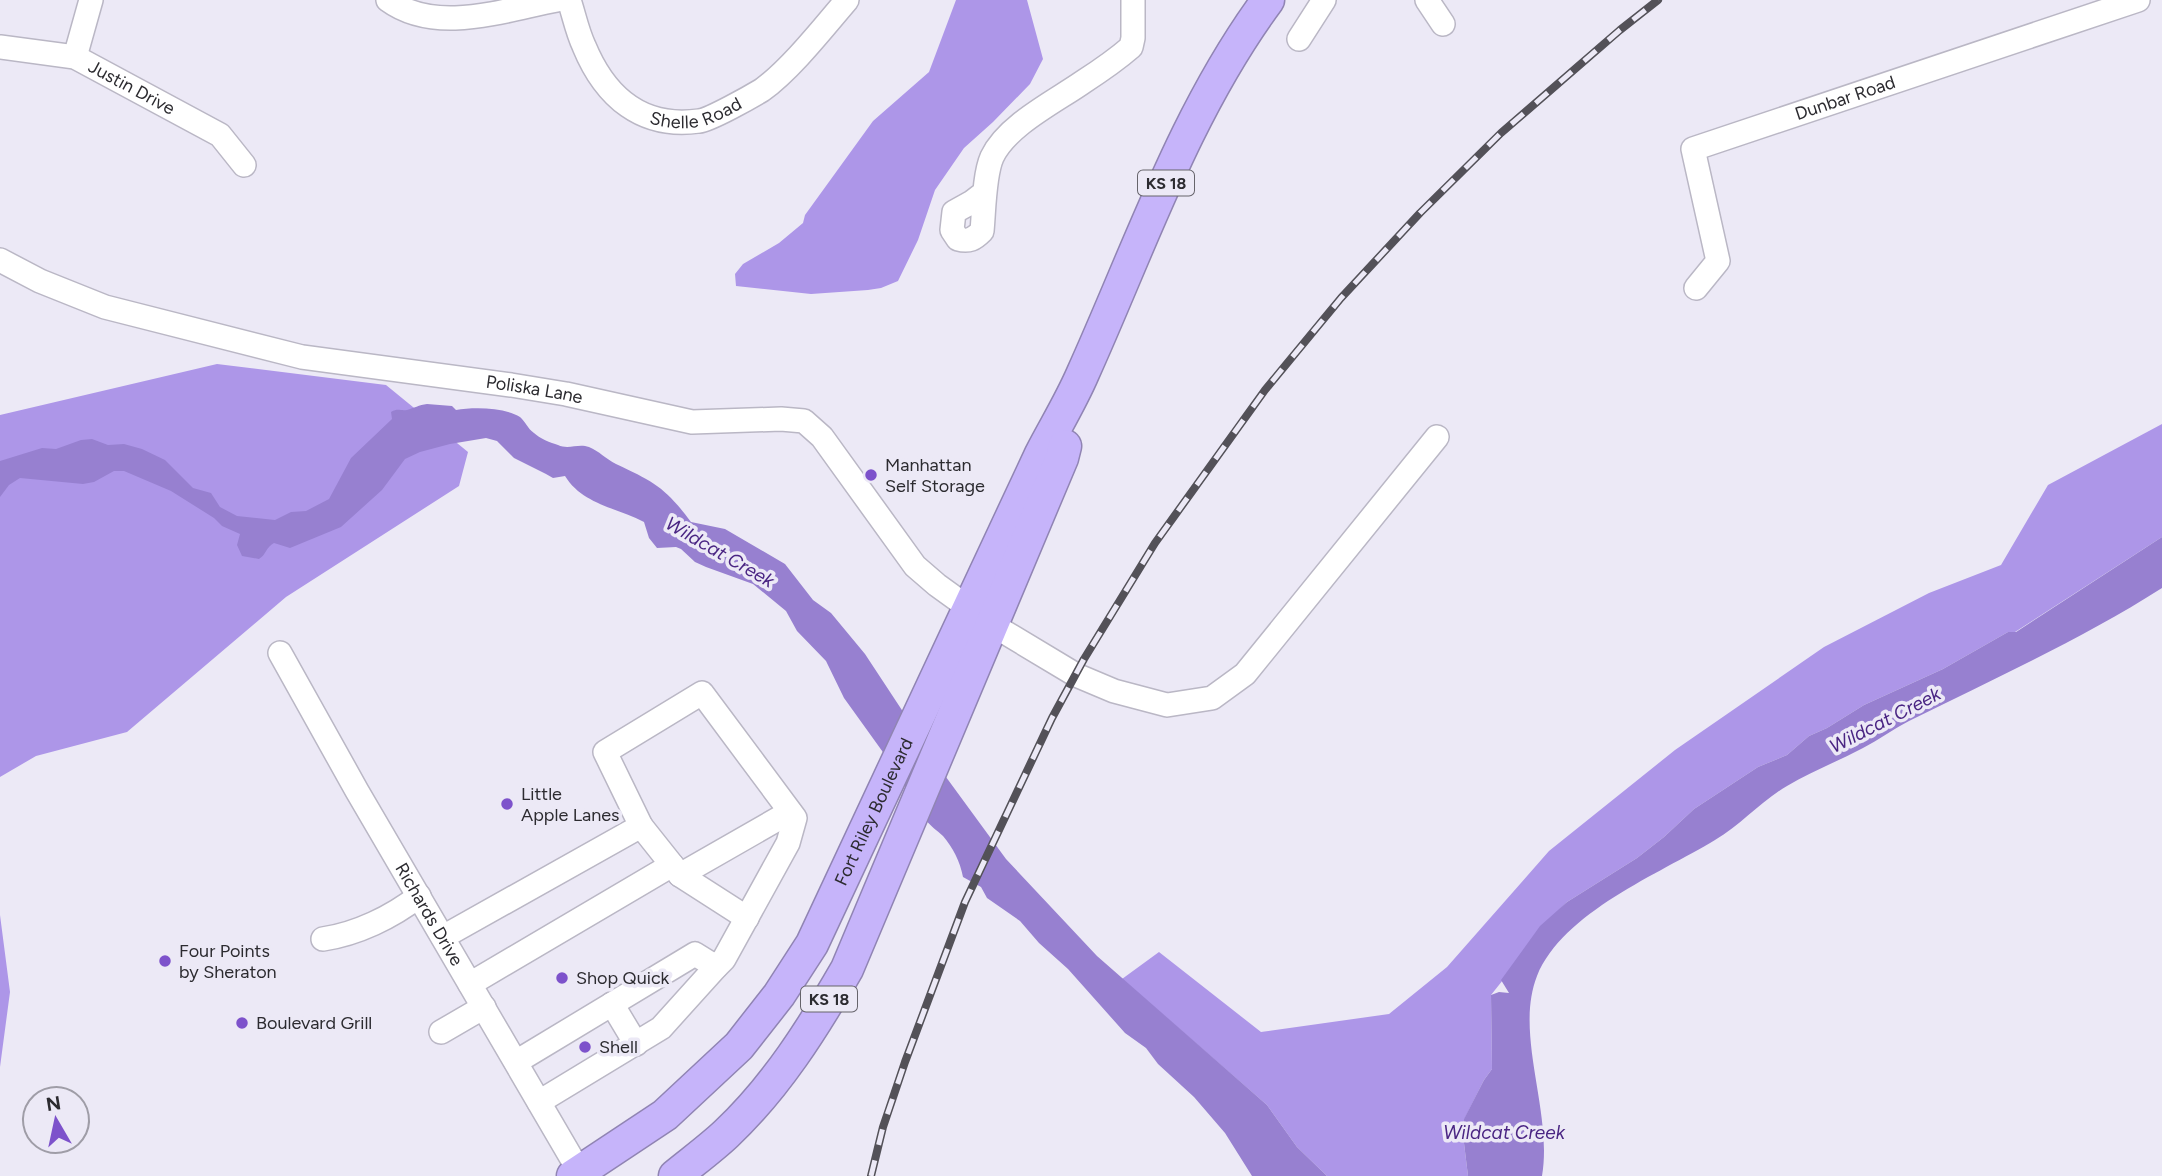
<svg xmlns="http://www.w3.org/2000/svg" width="2162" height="1176" font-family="Figtree,sans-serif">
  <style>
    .forest { fill: #ad96e8 }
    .water { fill: #9780d0 }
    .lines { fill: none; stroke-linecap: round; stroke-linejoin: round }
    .minor-casing { stroke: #bab7c5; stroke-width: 26 }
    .highway-casing { stroke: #9084b3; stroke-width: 35 }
    .minor { stroke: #fff; stroke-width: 23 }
    .highway { stroke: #c6b4fa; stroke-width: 32 }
    .rail-casing { stroke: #535158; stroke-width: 8 }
    .rail { stroke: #ece9f6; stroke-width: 5; stroke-dasharray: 16; stroke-linecap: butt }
    .poi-dot { fill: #7d52cb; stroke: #ece9f6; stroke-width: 2.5 }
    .labels { text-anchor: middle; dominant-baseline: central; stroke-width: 7; stroke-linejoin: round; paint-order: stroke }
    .shield { fill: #ece9f6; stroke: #66646b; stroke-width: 2 }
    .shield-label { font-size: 16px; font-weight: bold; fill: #2c2b30 }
    .street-label { font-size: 18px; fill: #2c2b30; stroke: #ece9f6 }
    .poi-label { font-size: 18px; fill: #2c2b30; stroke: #ece9f6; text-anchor: start }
    .water-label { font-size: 19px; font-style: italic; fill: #4a2583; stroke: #ece9f6 }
  </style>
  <rect width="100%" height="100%" fill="#ece9f6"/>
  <path class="forest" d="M 956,0 L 1027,0 L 1043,59 L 1030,84 L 993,122 L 964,148 L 935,190 L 918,240 L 898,281 L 881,288 L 868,290 L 811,294 L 736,286 L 735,274 L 743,264 L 779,243 L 803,223 L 805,215 L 873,121 L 929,72 Z
    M 217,364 L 386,385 L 468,452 L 459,486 L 286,597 L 127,732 L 36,756 L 0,777 L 0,415 Z
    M 2162,424 L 2162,537 L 2015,632 L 2008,632 L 1943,669 L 1864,705 L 1827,728 L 1809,736 L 1787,755 L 1758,767 L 1694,809 L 1664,837 L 1637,858 L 1567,902 L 1557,912 L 1491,995 L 1492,1069 L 1484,1080 L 1464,1120 L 1463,1135 L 1468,1176 L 1327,1176 L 1297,1147 L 1267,1105 L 1122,979 L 1159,952 L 1261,1032 L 1389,1014 L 1447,967 L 1549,851 L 1675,750 L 1824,647 L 1929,593 L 2001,565 L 2048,485 Z
    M 0,915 L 10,992 L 0,1067 Z"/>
  <path class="water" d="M 427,404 L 452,406 L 456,410 C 473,407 504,407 520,417 C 525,421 528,429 534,433 C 539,438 551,443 558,445 C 569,450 578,443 589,447 C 599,451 606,459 616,464 C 654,482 665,487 691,522 L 725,529 L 785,564 L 813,600 L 831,613 L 865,654 L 946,777 L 1006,859 L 1097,956 L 1267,1105 L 1297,1147 L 1327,1176 L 1252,1176 L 1225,1133 L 1194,1097 L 1158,1064 L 1146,1048 L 1125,1033 L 1068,969 L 1039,943 L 1020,921 L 987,898 L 981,887 L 963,877 C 960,861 953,848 943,836 C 937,830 931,827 926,820 L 885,755 L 844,698 L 826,661 L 797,631 L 786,611 L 753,584 L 706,567 L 695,562 L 681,549 L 676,547 L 657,548 L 649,538 L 644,522 C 617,508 582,504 565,476 L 553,478 L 546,474 L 514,458 L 497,441 L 486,438 L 450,444 L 420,452 L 405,459 L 382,490 L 341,527 L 290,548 L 274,543 C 266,547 266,555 259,559 L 242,556 L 237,545 L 240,534 L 222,526 L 214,518 L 171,491 L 124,471 L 114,471 L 94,482 L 83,484 L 20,478 L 9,485 L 0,497 L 0,461 L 42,448 L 56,449 L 81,440 L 92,439 L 108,445 L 124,444 L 142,449 L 165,460 L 193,488 L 211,493 L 220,507 L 237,516 L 275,520 L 291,512 L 306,511 L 329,499 L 351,458 L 392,419 L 391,412 C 398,408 400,411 407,410 C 414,408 419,405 427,404 Z
    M 2162,537 L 2162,588 C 2082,639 1994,679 1909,721 C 1893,729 1879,740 1863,748 C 1838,761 1811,772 1787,786 C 1761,801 1741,825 1715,840 C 1659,874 1563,912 1537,976 C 1514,1035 1553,1111 1542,1176 L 1468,1176 L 1463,1135 L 1464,1119 L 1484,1080 L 1492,1069 L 1491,995 L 1499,992 L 1509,993 L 1501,980 L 1540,926 L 1567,902 L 1637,858 L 1664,837 L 1694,809 L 1758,767 L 1787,755 L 1809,736 L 1827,728 L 1864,705 L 1943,669 L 2008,632 L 2016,632 Z"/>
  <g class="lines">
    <g class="minor-casing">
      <g id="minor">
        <path d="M 388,0 C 436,35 504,10 557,0"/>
        <path id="s1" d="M 569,0 C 574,15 577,31 584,46 C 605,97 642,129 699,121 C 710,120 752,96 762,90 C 791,69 823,28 847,0"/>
        <path d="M 1427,0 L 1443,24"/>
        <path d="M 1299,39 L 1324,0"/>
        <path id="s2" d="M 0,47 L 75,57 L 220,135 L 244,165"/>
        <path d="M 75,57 L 91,0"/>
        <path d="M 985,192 L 972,202 L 954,212 L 952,230 L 958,239 C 969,242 974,239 982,231 C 984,211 984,175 992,157 C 1007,125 1056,101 1083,82 C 1100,71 1116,60 1131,47 L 1133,38 L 1133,0"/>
        <path id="s3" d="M 0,260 L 40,281 L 105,307 L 302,357 L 511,385 L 566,394 L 692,422 L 781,419 L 804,421 L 822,437 L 915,566 L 937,585 L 991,624 L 1076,675 L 1114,691 L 1167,705 L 1212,698 L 1245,674 L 1437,437"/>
        <path id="s4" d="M 1696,288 L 1718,261 L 1693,149 L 2138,0"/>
        <path id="s5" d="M 280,653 L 357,791 L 582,1176"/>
        <path d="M 641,826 L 680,875 L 747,918"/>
        <path d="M 680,875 L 790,812"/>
        <path d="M 443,937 L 641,826 L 605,752 L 702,693 L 795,818 L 788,843 L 724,959 L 716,967 L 661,1028 L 539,1102"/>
        <path d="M 323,939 C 357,934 392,917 419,896"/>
        <path d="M 470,984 L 672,865"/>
        <path d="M 612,1004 L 636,1044"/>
        <path d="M 441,1032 L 484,1007"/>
        <path d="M 516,1062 L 695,954 L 716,967"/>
      </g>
    </g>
    <g class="highway-casing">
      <g id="highway">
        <path id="s6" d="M 573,1176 L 665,1115 L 739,1046 L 779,995 L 812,944 L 1041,454 C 1055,427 1071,401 1083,373 C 1140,247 1185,112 1268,0"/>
        <path d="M 675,1176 C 692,1162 710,1149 726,1134 C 776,1087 813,1028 847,969 L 1062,458 L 1065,446"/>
      </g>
    </g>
    <use href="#minor" class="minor"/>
    <use href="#highway" class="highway"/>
    <g class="rail-casing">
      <path id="rail" d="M 871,1176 L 883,1127 L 905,1062 L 965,902 L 1052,718 L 1084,659 L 1155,543 L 1265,390 L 1341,298 L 1420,213 L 1501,133 L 1620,30 L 1658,0"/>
    </g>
    <use href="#rail" class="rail"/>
  </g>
  <g class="poi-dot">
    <circle cx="871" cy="475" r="7"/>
    <circle cx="507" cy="804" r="7"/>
    <circle cx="165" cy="961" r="7"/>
    <circle cx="562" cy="978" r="7"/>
    <circle cx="242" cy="1023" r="7"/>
    <circle cx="585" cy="1047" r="7"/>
  </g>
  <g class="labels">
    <g class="shield">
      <rect x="1138" y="170.5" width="56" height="25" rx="5"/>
      <rect x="801" y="986.5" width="56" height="25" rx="5"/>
    </g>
    <g class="shield-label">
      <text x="1166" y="183">KS 18</text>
      <text x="829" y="999">KS 18</text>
    </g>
    <g class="street-label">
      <text stroke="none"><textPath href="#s2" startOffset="140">Justin Drive</textPath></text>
      <text stroke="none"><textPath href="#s4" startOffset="310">Dunbar Road</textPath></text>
      <text stroke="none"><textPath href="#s1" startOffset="196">Shelle Road</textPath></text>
      <text stroke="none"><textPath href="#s3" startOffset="553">Poliska Lane</textPath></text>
      <text stroke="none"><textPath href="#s6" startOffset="483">Fort Riley Boulevard</textPath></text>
      <text stroke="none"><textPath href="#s5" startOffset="301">Richards Drive</textPath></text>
    </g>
    <g class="poi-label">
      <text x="885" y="465">Manhattan<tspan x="885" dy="21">Self Storage</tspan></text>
      <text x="521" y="794">Little<tspan x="521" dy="21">Apple Lanes</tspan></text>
      <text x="179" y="951">Four Points<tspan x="179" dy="21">by Sheraton</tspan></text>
      <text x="576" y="978">Shop Quick</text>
      <text x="256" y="1023">Boulevard Grill</text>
      <text x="599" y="1047">Shell</text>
    </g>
    <g class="water-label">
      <text transform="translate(720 552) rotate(30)">Wildcat Creek</text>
      <text transform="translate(1885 720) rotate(-27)">Wildcat Creek</text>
      <text x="1504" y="1132">Wildcat Creek</text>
    </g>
  </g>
  <g transform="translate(56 1120) rotate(351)"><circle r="33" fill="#ece9f6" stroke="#9f9da7" stroke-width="2"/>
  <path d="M0-5L12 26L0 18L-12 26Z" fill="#7d52cb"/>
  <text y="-10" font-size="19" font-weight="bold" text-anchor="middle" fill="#2c2b30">N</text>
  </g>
</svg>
